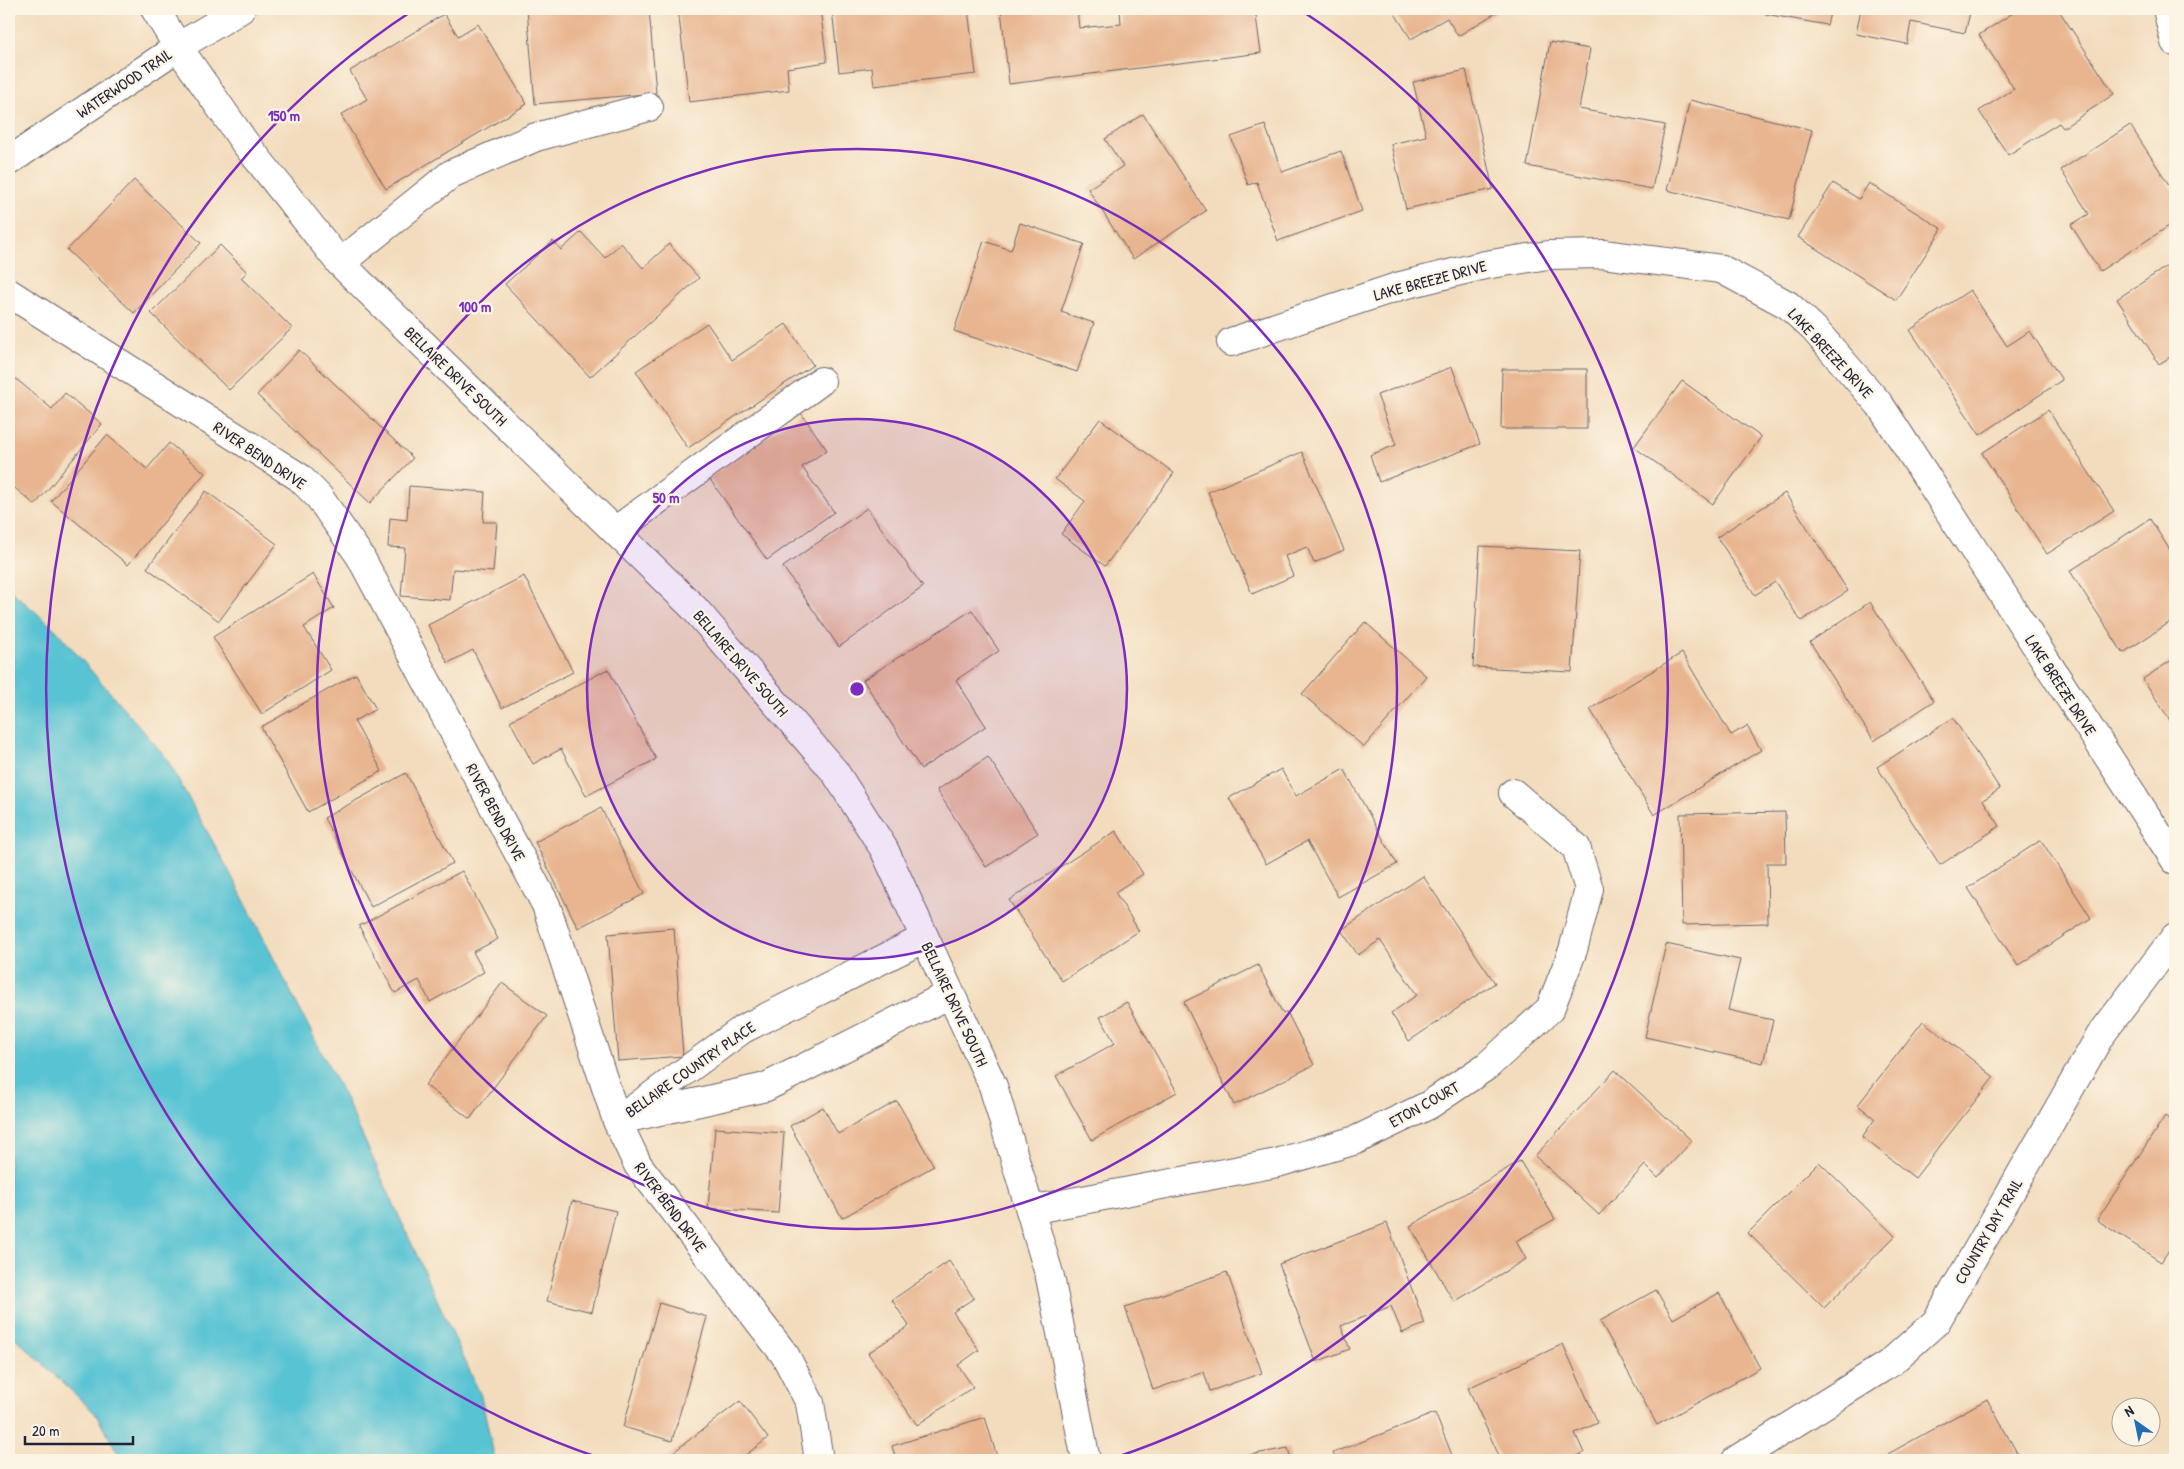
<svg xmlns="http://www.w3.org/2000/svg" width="2184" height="1469" font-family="'Patrick Hand',sans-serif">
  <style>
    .water { fill: #58c3d3; stroke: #3d7287 }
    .building { fill: #e8b590 }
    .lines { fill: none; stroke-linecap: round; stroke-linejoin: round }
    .minor-casing { stroke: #6b6368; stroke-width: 30 }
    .minor { stroke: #fff; stroke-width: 28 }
    .ring { fill: none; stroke: #7b2cbf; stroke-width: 2.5 }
    .labels { text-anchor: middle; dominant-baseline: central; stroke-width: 4.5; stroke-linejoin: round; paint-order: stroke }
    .street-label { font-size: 16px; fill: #22223b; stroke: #fcf5e5 }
    .centre { fill: #7b2cbf; stroke: #fcf5e5; stroke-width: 2.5 }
    .ring-label { font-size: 15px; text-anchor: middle; font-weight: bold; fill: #7b2cbf; stroke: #fcf5e5; stroke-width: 4.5; stroke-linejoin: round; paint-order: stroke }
  </style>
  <rect width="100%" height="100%" fill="#fcf5e5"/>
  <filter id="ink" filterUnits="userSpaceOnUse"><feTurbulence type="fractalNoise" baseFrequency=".02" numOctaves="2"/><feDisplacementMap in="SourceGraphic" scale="10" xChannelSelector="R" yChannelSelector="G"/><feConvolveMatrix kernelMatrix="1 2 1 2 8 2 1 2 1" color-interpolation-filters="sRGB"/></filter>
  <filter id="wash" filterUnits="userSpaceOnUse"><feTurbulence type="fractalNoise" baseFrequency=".0096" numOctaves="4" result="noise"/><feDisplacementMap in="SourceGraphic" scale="20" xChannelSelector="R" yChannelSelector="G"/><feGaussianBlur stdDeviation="1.12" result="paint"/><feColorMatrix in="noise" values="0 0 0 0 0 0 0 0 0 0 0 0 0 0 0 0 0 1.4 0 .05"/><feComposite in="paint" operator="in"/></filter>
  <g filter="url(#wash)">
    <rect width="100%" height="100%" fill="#f3dcbd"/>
    <path class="water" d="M 9,589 L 55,629 L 165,756 L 228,869 L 348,1104 L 481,1396 L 495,1460 L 122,1460 L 95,1413 L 9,1332 Z"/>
    <g id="blocks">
      <path class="building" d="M 527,9 L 649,9 L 656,93 L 535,104 Z
        M 678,9 L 820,9 L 827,62 L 787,68 L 789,90 L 689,102 Z
        M 832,9 L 968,9 L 976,74 L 874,86 L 872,68 L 839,72 Z
        M 1001,9 L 1077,9 L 1079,28 L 1121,24 L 1120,9 L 1255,9 L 1261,53 L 1009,84 Z
        M 1392,9 L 1502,9 L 1458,36 L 1447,18 L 1411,39 Z
        M 1762,9 L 1831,9 L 1827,25 L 1765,14 L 1766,10 Z
        M 1861,9 L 1971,9 L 1965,33 L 1911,22 L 1907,44 L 1856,34 Z
        M 2019,9 L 2058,9 L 2114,94 L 2063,128 L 2059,123 L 2008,155 L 1979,111 L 2014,89 L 1979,35 Z
        M 444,14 L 458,36 L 478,24 L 527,104 L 386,189 L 341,115 L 367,99 L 350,71 Z
        M 1550,42 L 1590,49 L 1579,109 L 1665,125 L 1652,189 L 1527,166 Z
        M 1466,70 L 1493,189 L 1406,209 L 1391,144 L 1426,136 L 1413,82 Z
        M 1690,100 L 1812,130 L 1789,220 L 1667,190 Z
        M 1143,114 L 1206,211 L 1133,259 L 1088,189 L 1123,166 L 1105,139 Z
        M 1265,125 L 1282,172 L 1341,151 L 1362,211 L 1278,241 L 1257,182 L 1248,185 L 1231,137 Z
        M 2130,125 L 2175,194 L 2175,222 L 2100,271 L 2071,225 L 2089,214 L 2061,170 Z
        M 134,180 L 201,243 L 134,313 L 67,250 Z
        M 1833,183 L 1859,199 L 1869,183 L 1942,229 L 1896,300 L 1798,237 Z
        M 1020,223 L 1084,244 L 1061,312 L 1094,323 L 1077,372 L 954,331 L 984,241 L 1011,250 Z
        M 581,232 L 605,258 L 621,243 L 643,268 L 669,244 L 699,278 L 590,377 L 505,284 L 553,241 L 561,250 Z
        M 220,245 L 247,272 L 241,278 L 292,328 L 229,390 L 151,313 Z
        M 2175,261 L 2175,354 L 2159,364 L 2117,299 Z
        M 1970,290 L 2007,346 L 2030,331 L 2062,380 L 1980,435 L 1910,330 Z
        M 707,323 L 732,360 L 786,324 L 813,365 L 688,448 L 636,371 Z
        M 299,350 L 413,458 L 370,503 L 257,395 Z
        M 1452,367 L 1480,444 L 1379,482 L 1370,455 L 1396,445 L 1377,395 Z
        M 1502,369 L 1587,369 L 1587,429 L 1501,429 Z
        M 15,378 L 52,409 L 65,393 L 102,424 L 35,505 L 9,483 L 9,386 Z
        M 1682,381 L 1761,437 L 1713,504 L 1634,447 Z
        M 2048,410 L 2114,511 L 2047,554 L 1982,453 Z
        M 801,413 L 827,450 L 802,467 L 834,512 L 767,560 L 709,478 Z
        M 1100,419 L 1174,473 L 1105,566 L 1061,534 L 1085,501 L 1055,479 Z
        M 107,435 L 147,469 L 169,443 L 205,473 L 128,565 L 51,501 Z
        M 1302,452 L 1344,550 L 1314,563 L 1307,547 L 1285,556 L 1293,576 L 1252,594 L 1208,492 Z
        M 409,486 L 485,492 L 483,522 L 497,522 L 493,572 L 453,569 L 450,600 L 401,596 L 405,548 L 388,547 L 390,518 L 407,520 Z
        M 206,491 L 277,544 L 219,621 L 147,568 Z
        M 1785,493 L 1848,591 L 1801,621 L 1775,582 L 1755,595 L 1717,537 Z
        M 867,508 L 923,587 L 839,647 L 783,567 Z
        M 2150,519 L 2175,558 L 2175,619 L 2123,653 L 2070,571 Z
        M 1480,546 L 1580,551 L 1572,672 L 1473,667 Z
        M 313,574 L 334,608 L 304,627 L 331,670 L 262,714 L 213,637 Z
        M 524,576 L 573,672 L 502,708 L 473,650 L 448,663 L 428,625 Z
        M 1870,602 L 1934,701 L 1874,741 L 1810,642 Z
        M 972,610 L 999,651 L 956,680 L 986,726 L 921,769 L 863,680 Z
        M 1365,622 L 1426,676 L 1364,747 L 1302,694 Z
        M 1682,653 L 1731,735 L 1747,726 L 1761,750 L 1654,815 L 1590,709 Z
        M 2175,658 L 2175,728 L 2143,679 Z
        M 608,669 L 656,759 L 586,796 L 561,749 L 533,764 L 510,721 Z
        M 356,674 L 376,709 L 354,721 L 382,771 L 308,812 L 261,727 Z
        M 1953,718 L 2000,789 L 1983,800 L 2000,826 L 1940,865 L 1877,767 Z
        M 988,757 L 1038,833 L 986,867 L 937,790 Z
        M 1281,769 L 1296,796 L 1344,769 L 1397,864 L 1338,897 L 1307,841 L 1266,864 L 1229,798 Z
        M 406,773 L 453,863 L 371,907 L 324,818 Z
        M 601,808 L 644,894 L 578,928 L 535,842 Z
        M 1785,812 L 1786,863 L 1767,863 L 1768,923 L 1682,925 L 1680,814 Z
        M 1116,831 L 1143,874 L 1115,892 L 1139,931 L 1062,981 L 1009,900 Z
        M 2041,840 L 2091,918 L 2018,966 L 1968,888 Z
        M 462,871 L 498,939 L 473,952 L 484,972 L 430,1002 L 419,980 L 395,993 L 359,926 Z
        M 1423,876 L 1495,983 L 1409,1041 L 1391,1013 L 1417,995 L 1380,940 L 1358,955 L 1341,930 Z
        M 674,928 L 683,1056 L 618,1061 L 608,934 Z
        M 1666,944 L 1740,960 L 1728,1010 L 1773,1020 L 1763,1063 L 1645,1037 Z
        M 1258,965 L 1283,1014 L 1287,1012 L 1314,1065 L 1234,1105 L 1184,1002 Z
        M 502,983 L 547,1016 L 470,1119 L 425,1085 Z
        M 1127,1002 L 1177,1092 L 1092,1140 L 1056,1076 L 1115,1043 L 1100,1017 Z
        M 1923,1021 L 1994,1077 L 1915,1178 L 1862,1137 L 1875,1119 L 1858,1105 Z
        M 1615,1070 L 1692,1141 L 1658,1178 L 1645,1165 L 1599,1215 L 1535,1156 Z
        M 897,1101 L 934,1166 L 842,1218 L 790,1126 L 823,1107 L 838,1134 Z
        M 2165,1116 L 2175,1123 L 2175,1241 L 2161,1262 L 2097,1220 Z
        M 715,1128 L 784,1133 L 778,1213 L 708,1208 Z
        M 1520,1161 L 1555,1219 L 1516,1241 L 1526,1259 L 1454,1302 L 1410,1226 Z
        M 1819,1162 L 1895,1236 L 1824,1308 L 1748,1233 Z
        M 572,1201 L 616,1211 L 592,1312 L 547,1301 Z
        M 1387,1223 L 1425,1324 L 1402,1333 L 1391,1306 L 1341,1326 L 1350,1349 L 1316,1362 L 1279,1264 Z
        M 949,1261 L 974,1298 L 953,1312 L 979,1350 L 958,1365 L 973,1387 L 917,1425 L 868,1353 L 909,1326 L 892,1300 Z
        M 1227,1272 L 1262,1373 L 1210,1391 L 1204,1372 L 1153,1390 L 1125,1307 Z
        M 1656,1290 L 1673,1319 L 1719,1293 L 1760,1368 L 1657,1425 L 1600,1321 Z
        M 659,1303 L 707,1317 L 672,1441 L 623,1427 Z
        M 1563,1344 L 1598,1423 L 1575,1433 L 1584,1453 L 1568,1460 L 1501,1460 L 1468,1388 Z
        M 1987,1399 L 2021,1460 L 1892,1460 L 1888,1454 Z
        M 740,1401 L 768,1438 L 739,1460 L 663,1460 Z
        M 1435,1413 L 1454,1460 L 1336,1460 L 1333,1453 Z
        M 985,1417 L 998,1460 L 896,1460 L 892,1446 Z
        M 1288,1448 L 1291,1460 L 1227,1460 L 1227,1459 Z"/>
    </g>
  </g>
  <g filter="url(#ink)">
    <use href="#blocks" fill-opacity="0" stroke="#6b6368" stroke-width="1"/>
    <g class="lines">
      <g class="minor-casing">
        <path id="minor" d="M 155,9 L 178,47 L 245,143 L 340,263 L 694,608 L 835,772 L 884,849 L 993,1086 L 1050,1277 L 1086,1460
          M 2167,9 L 2175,42
          M 9,161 L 178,47 L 241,9
          M 340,263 L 451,174 L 536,137 L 649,107
          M 9,293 L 299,477 L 319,497 L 360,556 L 546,905 L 617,1121 L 638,1165 L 785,1355 L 810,1403 L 819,1460
          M 1231,342 L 1400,286 L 1485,265 L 1548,255 L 1603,254 L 1721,269 L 1788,305 L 1814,329 L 1880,405 L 2175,860
          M 615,531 L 821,381
          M 628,1118 L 766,1087 L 950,994
          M 617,1121 L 743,1029 L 925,938
          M 1030,1210 L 1277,1163 L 1356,1140 L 1429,1105 L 1487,1066 L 1550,1009 L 1573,950 L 1589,889 L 1576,847 L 1513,793
          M 1736,1460 L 1890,1363 L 1936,1322 L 2100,1036 L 2175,937"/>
      </g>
      <use href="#minor" class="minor"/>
    </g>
  </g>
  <circle cx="857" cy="689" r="270" fill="#7b2cbf" fill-opacity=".12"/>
  <g class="ring">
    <circle cx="857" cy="689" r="270"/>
    <circle cx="857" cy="689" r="540"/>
    <path d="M600 1458A811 811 0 0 1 415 9M1299 9A811 811 0 0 1 1114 1458"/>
  </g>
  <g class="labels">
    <g class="street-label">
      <text transform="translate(124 83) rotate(-34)">WATERWOOD TRAIL</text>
      <text transform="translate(1430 280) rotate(-15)">LAKE BREEZE DRIVE</text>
      <text transform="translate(1831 353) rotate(47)">LAKE BREEZE DRIVE</text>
      <text transform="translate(456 376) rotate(44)">BELLAIRE DRIVE SOUTH</text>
      <text transform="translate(260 455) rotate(34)">RIVER BEND DRIVE</text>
      <text transform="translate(741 663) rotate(49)">BELLAIRE DRIVE SOUTH</text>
      <text transform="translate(2061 685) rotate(57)">LAKE BREEZE DRIVE</text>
      <text transform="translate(496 812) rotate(62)">RIVER BEND DRIVE</text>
      <text transform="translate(955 1004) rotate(65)">BELLAIRE DRIVE SOUTH</text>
      <text transform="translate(690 1069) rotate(-35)">BELLAIRE COUNTRY PLACE</text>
      <text transform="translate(1424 1104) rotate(-29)">ETON COURT</text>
      <text transform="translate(671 1207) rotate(53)">RIVER BEND DRIVE</text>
      <text transform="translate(1988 1231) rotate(-60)">COUNTRY DAY TRAIL</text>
    </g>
  </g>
  <circle cx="857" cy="689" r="8" class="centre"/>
  <g class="ring-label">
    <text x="284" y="121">150 m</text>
    <text x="475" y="312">100 m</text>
    <text x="666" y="503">50 m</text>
  </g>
  <rect width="2184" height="1469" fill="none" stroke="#fcf5e5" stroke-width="30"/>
  <g transform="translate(2136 1422) rotate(327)"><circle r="24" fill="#fcf5e5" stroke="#a5a1a1"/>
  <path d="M0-4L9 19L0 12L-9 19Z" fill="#1f6fb2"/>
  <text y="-8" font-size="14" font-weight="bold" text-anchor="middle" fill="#22223b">N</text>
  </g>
  <path d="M25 1436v8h108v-8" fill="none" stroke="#22223b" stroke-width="2.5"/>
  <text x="32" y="1436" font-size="15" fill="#22223b" stroke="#fcf5e5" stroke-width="4" paint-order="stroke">20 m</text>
</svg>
